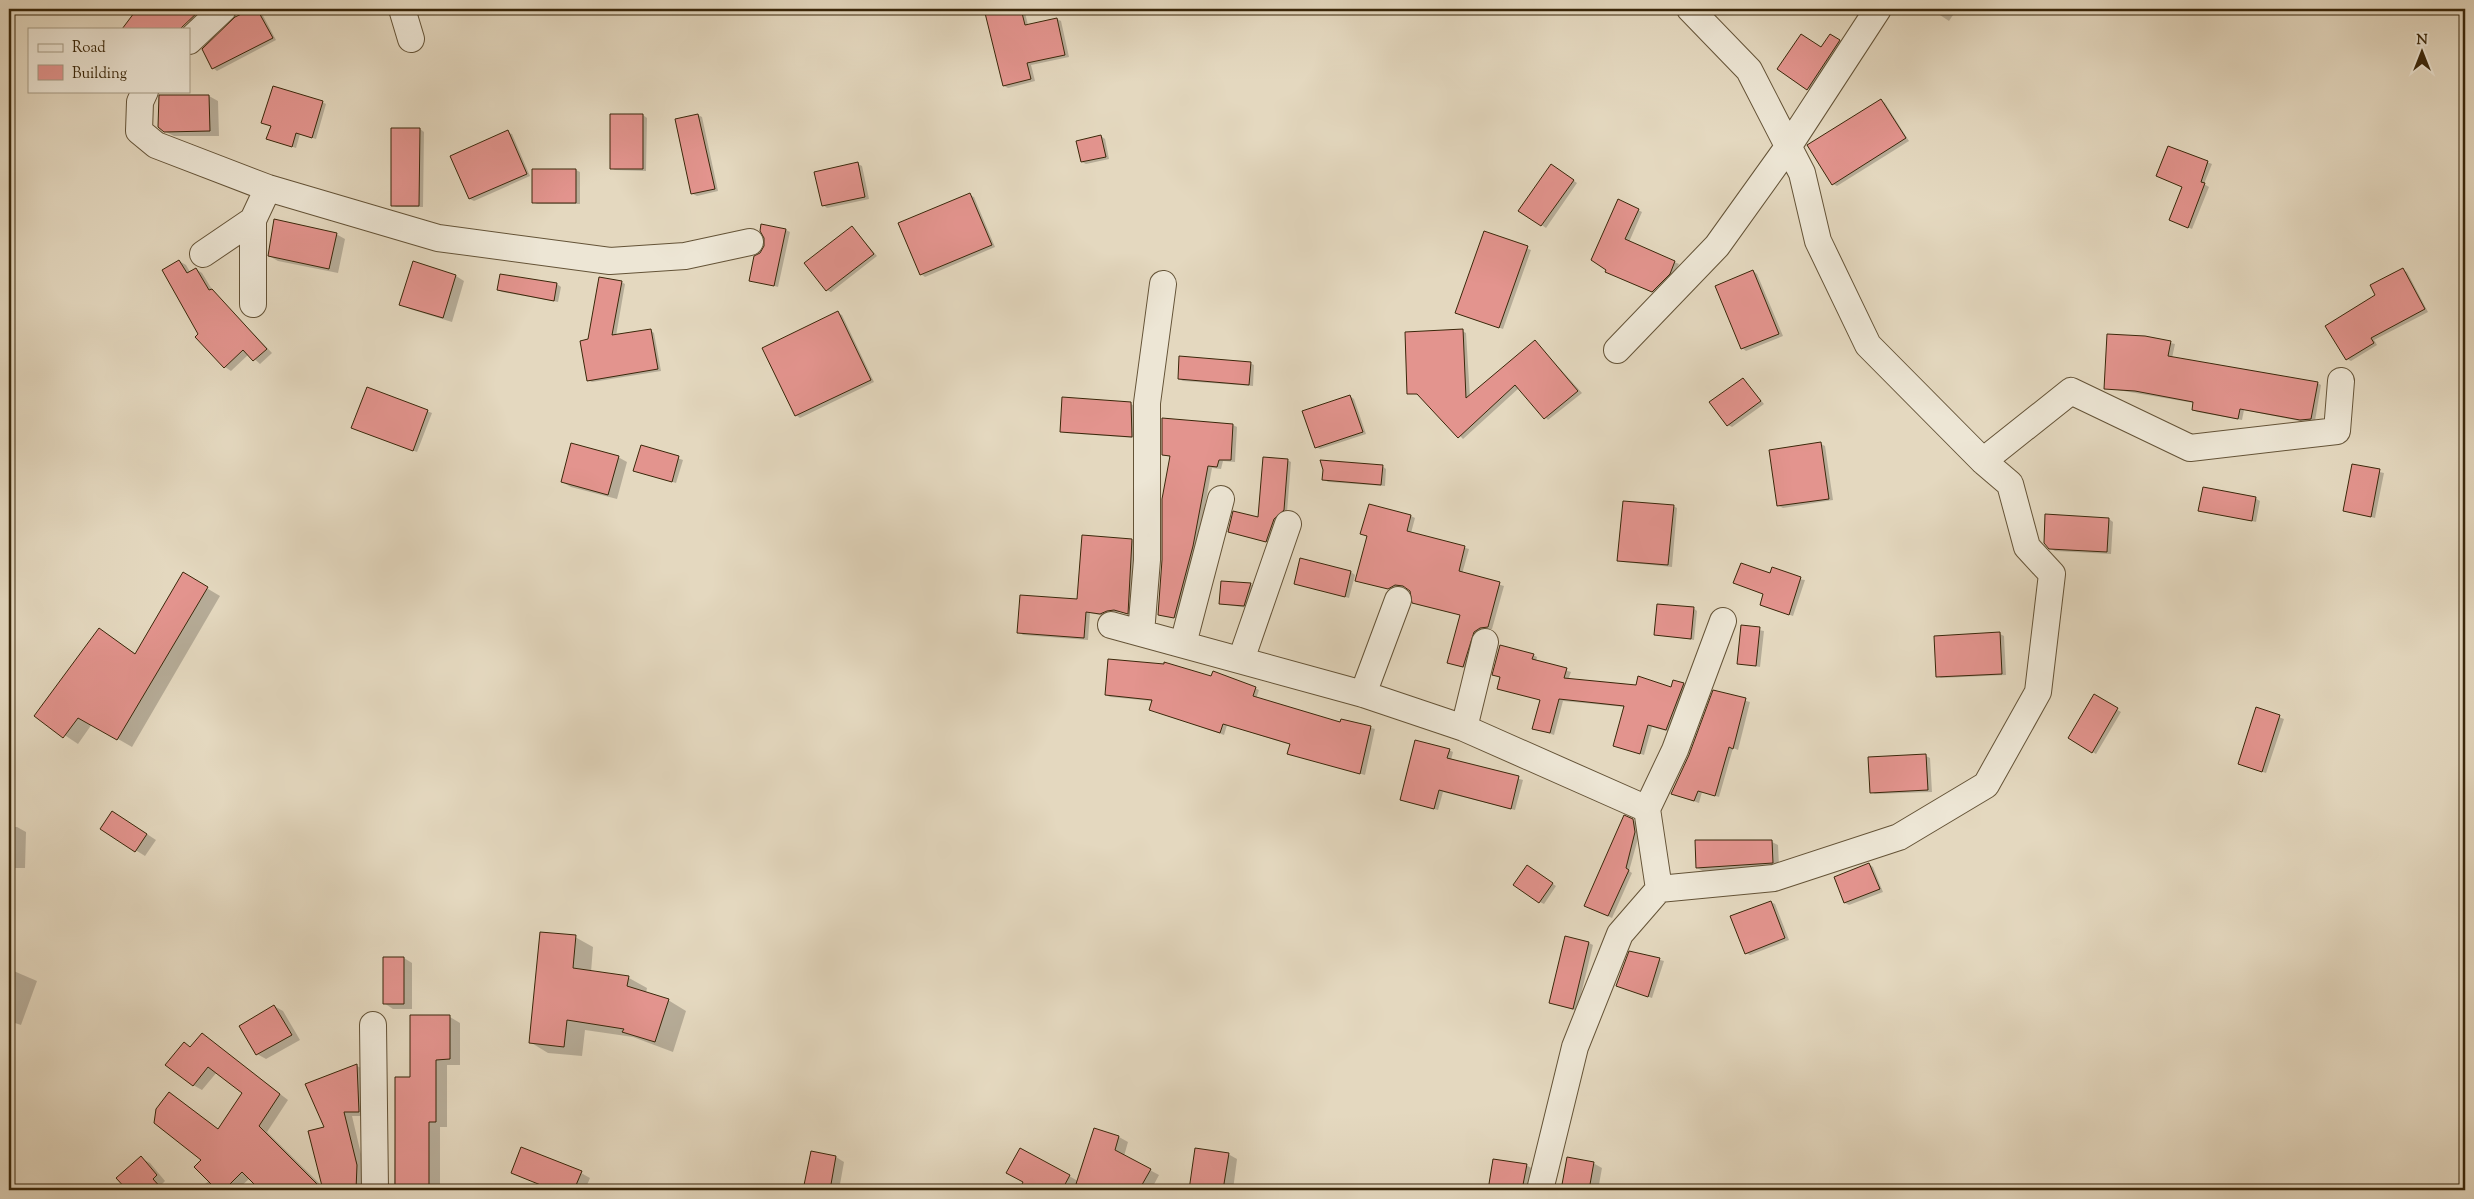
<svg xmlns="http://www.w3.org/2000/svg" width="2474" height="1199" font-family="'Sorts Mill Goudy',serif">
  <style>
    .shadow { fill: #0003 }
    .building { fill: #e3948e; stroke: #3a270a }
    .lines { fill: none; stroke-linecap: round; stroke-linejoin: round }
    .street-casing { stroke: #645337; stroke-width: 28 }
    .street { stroke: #ede6d5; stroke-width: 26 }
  </style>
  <rect width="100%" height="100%" fill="#e4d8bf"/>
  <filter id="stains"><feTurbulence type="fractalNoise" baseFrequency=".004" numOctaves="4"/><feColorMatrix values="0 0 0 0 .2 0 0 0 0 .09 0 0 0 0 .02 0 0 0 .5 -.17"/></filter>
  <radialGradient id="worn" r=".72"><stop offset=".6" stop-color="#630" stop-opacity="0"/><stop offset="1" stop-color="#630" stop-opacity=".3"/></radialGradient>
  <path class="shadow" d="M 159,9 L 208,9 L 192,23 L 188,20 L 181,29 L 123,29 L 150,24 Z
    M 254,9 L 260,10 L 276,40 L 217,71 L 213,68 L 236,18 Z
    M 309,9 L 330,9 L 314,14 Z
    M 985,9 L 1024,9 L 1028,25 L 1057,19 L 1061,21 L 1069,57 L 1031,65 L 1035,81 L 1008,88 L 1004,86 Z
    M 1931,9 L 1957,9 L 1949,21 Z
    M 1840,40 L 1848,46 L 1817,94 L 1779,69 Z
    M 160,96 L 209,96 L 218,101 L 219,136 L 174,136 L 164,131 Z
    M 1881,100 L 1885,103 L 1909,141 L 1837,186 L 1833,184 Z
    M 322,102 L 326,104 L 316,139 L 300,134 L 296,148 L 268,139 L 272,127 L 263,123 Z
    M 643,115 L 647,118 L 646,171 L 615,170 L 611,168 Z
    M 698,115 L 702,117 L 718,191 L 697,196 L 693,194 L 677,120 Z
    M 420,129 L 424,132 L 423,207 L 396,207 L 392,205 Z
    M 507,132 L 512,134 L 530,176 L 474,201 L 470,199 Z
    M 1101,136 L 1105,139 L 1109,159 L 1086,164 L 1082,162 Z
    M 2169,147 L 2212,164 L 2204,184 L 2209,187 L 2192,229 L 2170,220 L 2183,187 Z
    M 858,164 L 862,166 L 869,199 L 827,208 L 823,205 Z
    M 1555,168 L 1577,183 L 1546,228 L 1520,210 Z
    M 533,170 L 576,170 L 580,172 L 580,204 L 537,204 L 533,202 Z
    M 970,195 L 974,197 L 995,247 L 925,277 L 921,274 Z
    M 1638,210 L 1642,212 L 1629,242 L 1679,264 L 1673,276 L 1656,294 L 1606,272 Z
    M 852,227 L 877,256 L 831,292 L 827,290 Z
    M 786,230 L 790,232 L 778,287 L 751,280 Z
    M 1485,233 L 1531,250 L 1503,329 L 1460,314 Z
    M 336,234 L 345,239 L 338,273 L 278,261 L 269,256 Z
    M 179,261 L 186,265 L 190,272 L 196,269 L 202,273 L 213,291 L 272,353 L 260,364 L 249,354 L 231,371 L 225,367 Z
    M 2403,270 L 2407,272 L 2428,312 L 2374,340 L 2377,345 L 2351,361 L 2347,359 L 2377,296 Z
    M 1753,271 L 1757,274 L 1783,336 L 1746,351 L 1742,348 Z
    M 501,275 L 557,284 L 561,287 L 558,302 L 502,292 L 498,290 Z
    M 456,276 L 464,281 L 452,322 L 410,309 L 401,304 Z
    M 621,282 L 625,284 L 616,336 L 650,330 L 654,333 L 661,371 L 592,382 L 588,380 L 589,340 Z
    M 838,313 L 842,315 L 874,382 L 800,418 L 796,415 L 764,349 Z
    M 1462,331 L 1466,333 L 1470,397 L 1535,341 L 1582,393 L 1548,420 L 1519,388 L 1463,439 L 1420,395 L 1408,393 Z
    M 2145,337 L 2175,344 L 2172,358 L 2317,383 L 2321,385 L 2315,421 L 2305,422 L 2244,410 L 2242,420 L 2197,412 L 2193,410 L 2194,403 L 2106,388 Z
    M 1250,363 L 1254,365 L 1253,386 L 1183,381 L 1179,379 Z
    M 1743,379 L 1764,404 L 1732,427 L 1728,425 Z
    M 368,388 L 432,413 L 417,452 L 357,430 Z
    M 1350,396 L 1354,399 L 1366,434 L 1320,449 L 1316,447 Z
    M 1130,403 L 1134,406 L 1136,438 L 1065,433 L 1061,431 Z
    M 1163,419 L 1233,425 L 1237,427 L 1235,462 L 1223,461 L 1221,469 L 1212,468 L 1197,549 L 1178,619 L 1159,614 L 1171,457 L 1163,455 Z
    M 1821,444 L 1825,446 L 1833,500 L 1783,508 L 1779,506 Z
    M 642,446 L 683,460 L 676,483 L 639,472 Z
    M 618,457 L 627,462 L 617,499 L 571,487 L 562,482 Z
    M 1287,460 L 1291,462 L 1287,512 L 1270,543 L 1229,531 L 1259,519 Z
    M 1382,466 L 1386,469 L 1385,486 L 1328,482 L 1324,479 Z
    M 2353,466 L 2384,473 L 2375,518 L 2344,510 Z
    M 2255,498 L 2260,501 L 2256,522 L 2199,510 Z
    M 1673,506 L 1677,508 L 1672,567 L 1623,562 L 1619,560 Z
    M 1411,516 L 1415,518 L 1411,533 L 1469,549 L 1462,574 L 1504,586 L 1492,629 L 1485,629 L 1468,669 L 1449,663 L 1461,615 L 1418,604 L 1411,590 L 1407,587 L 1400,587 L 1393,590 L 1360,582 L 1368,537 L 1362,534 Z
    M 2046,516 L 2109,519 L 2113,522 L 2111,554 L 2055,551 L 2050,548 Z
    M 1132,540 L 1136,542 L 1131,615 L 1120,612 L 1111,612 L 1105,616 L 1090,613 L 1088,640 L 1023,635 L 1019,632 L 1078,601 Z
    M 1351,572 L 1355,575 L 1349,598 L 1300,585 Z
    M 183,574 L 220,596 L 132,747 L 92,724 L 78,744 L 36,716 L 99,629 L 136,654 Z
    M 1771,575 L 1805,580 L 1793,616 L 1761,605 Z
    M 1250,584 L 1254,586 L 1248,608 L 1221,604 Z
    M 1693,608 L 1697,611 L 1694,640 L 1655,634 Z
    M 1742,627 L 1764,631 L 1760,667 L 1738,663 Z
    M 2000,634 L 2004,636 L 2006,675 L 1941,678 L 1937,676 Z
    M 1533,655 L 1537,657 L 1536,661 L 1571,672 L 1568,680 L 1671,689 L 1683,684 L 1687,686 L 1670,732 L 1652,727 L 1644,755 L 1618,747 L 1625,707 L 1563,701 L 1554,735 L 1533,728 L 1541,700 L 1502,690 Z
    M 1212,678 L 1255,688 L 1259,690 L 1256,699 L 1341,723 L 1342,720 L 1375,729 L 1365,775 L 1292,755 L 1291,745 L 1227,725 L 1224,735 L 1155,711 L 1153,701 L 1110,697 L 1106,695 Z
    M 1714,692 L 1750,702 L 1738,750 L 1733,748 L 1719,797 L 1702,792 L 1699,803 L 1672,794 L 1690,756 Z
    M 2094,696 L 2121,712 L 2096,754 L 2069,738 Z
    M 2257,709 L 2284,719 L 2266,773 L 2243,766 Z
    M 1449,750 L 1453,752 L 1451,760 L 1523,780 L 1515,810 L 1443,792 L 1438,810 L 1401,800 Z
    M 1926,756 L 1930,758 L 1932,792 L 1875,794 L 1871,792 Z
    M 121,817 L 156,840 L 145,856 L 102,829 Z
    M 1633,820 L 1637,823 L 1639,835 L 1629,871 L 1632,873 L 1612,918 L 1589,908 Z
    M 9,827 L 17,827 L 26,832 L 25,868 L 9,868 Z
    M 1772,842 L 1778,845 L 1779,866 L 1703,871 L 1697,868 Z
    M 1869,864 L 1873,867 L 1883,892 L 1849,905 L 1845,903 L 1835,877 Z
    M 1531,869 L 1556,886 L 1544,904 L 1540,902 Z
    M 1771,902 L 1775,904 L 1789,940 L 1750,955 L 1746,953 Z
    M 575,937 L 593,947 L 591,972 L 629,978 L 647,988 L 646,993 L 668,1000 L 686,1011 L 673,1052 L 633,1037 L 585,1030 L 582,1056 L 548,1053 L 530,1042 Z
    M 1589,943 L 1593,945 L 1577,1011 L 1551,1003 Z
    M 1630,952 L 1664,961 L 1652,998 L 1621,987 Z
    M 404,958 L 412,963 L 412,1009 L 393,1009 L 384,1003 Z
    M 9,969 L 37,981 L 21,1025 L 9,1021 Z
    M 274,1006 L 283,1011 L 300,1040 L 266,1059 L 257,1054 Z
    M 450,1017 L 460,1023 L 460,1065 L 447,1065 L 447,1127 L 440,1127 L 440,1184 L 451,1190 L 394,1190 L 396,1079 L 411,1079 Z
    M 202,1034 L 288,1100 L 267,1132 L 323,1187 L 321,1190 L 262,1190 L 250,1178 L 237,1190 L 197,1190 L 209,1181 L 203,1160 L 170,1093 L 219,1130 L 244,1093 L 217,1072 L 202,1090 L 193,1085 L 192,1048 Z
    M 357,1066 L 365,1070 L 367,1116 L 352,1116 L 365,1171 L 364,1190 L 325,1190 L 326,1128 Z
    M 1119,1137 L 1128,1142 L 1124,1156 L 1159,1175 L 1151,1190 L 1091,1190 L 1077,1183 L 1073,1190 L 1020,1190 L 1025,1182 L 1069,1176 L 1078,1181 Z
    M 1196,1149 L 1228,1154 L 1237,1159 L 1233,1190 L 1190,1190 Z
    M 812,1153 L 836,1157 L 844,1162 L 839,1190 L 805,1190 Z
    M 141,1158 L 150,1163 L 165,1181 L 156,1190 L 143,1190 L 126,1171 Z
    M 1568,1158 L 1593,1163 L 1602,1168 L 1598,1190 L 1562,1190 Z
    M 1494,1160 L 1526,1165 L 1535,1170 L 1532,1190 L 1489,1190 Z
    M 512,1172 L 581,1173 L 590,1178 L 585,1190 L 552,1190 Z"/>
  <path class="building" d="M 137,9 L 201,9 L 180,29 L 122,29 Z
    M 252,9 L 257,9 L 273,38 L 212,69 L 202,49 L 235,17 Z
    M 984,9 L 1021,9 L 1025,25 L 1057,18 L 1065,55 L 1027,63 L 1031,79 L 1003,86 Z
    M 1801,34 L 1821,47 L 1830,34 L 1840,40 L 1807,90 L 1777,69 Z
    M 273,86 L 323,101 L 312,138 L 296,133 L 292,147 L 266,139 L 271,126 L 261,123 Z
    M 159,95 L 209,95 L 210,131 L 164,132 L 158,127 Z
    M 1881,99 L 1906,138 L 1832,185 L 1807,145 Z
    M 610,114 L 643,114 L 643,169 L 610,169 Z
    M 698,114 L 715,189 L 691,194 L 675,119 Z
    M 391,128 L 420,128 L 419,206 L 391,206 Z
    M 508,130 L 527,174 L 469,199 L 450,156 Z
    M 1101,135 L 1106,157 L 1081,162 L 1076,141 Z
    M 2168,146 L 2208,161 L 2201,182 L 2205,183 L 2188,228 L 2169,220 L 2182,187 L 2156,176 Z
    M 858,162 L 865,197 L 822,206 L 814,172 Z
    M 1551,164 L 1574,180 L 1541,226 L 1518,211 Z
    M 532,169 L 576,169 L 576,203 L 532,203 Z
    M 970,193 L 992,245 L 920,275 L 898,223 Z
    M 1618,199 L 1639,209 L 1625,239 L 1675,261 L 1670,274 L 1652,292 L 1605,272 L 1606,270 L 1591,260 Z
    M 274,219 L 337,233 L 329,269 L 268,256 Z
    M 761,224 L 786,229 L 774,286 L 749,281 L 754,256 L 760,253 L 764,246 L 764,238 L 760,231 Z
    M 852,226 L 874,254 L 826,291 L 804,263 Z
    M 1484,231 L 1528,246 L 1499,328 L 1455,313 Z
    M 179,260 L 187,273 L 196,268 L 209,290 L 212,289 L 267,349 L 253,361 L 243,350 L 224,368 L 195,337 L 198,334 L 162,270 Z
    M 413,261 L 456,275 L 443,318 L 399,305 Z
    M 2403,268 L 2425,309 L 2371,338 L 2374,343 L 2346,360 L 2325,326 L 2375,295 L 2370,285 Z
    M 1753,270 L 1779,334 L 1741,349 L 1715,286 Z
    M 500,274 L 557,283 L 554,301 L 497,290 Z
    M 599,277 L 622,281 L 612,335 L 651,329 L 658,369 L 587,381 L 580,341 L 588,339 Z
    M 838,311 L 871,380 L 795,416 L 762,348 Z
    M 1463,329 L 1466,398 L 1535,340 L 1578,391 L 1544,419 L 1515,385 L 1458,438 L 1417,394 L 1407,394 L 1405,332 Z
    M 2107,334 L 2145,336 L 2171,341 L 2168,356 L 2318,382 L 2311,419 L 2300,420 L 2240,409 L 2238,419 L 2192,410 L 2193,402 L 2135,391 L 2104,389 Z
    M 1179,356 L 1251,362 L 1249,385 L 1178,379 Z
    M 1743,378 L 1761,401 L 1727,426 L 1709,402 Z
    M 367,387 L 428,410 L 413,451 L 351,428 Z
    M 1350,395 L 1363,432 L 1315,448 L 1302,411 Z
    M 1062,397 L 1131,402 L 1132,437 L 1060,432 Z
    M 1162,418 L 1233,424 L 1231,460 L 1219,460 L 1217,467 L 1208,466 L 1193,546 L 1174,618 L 1158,615 L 1162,560 L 1162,499 L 1170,456 L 1162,455 Z
    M 1821,442 L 1829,499 L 1777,506 L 1769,450 Z
    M 571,443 L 619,456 L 608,495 L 561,482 Z
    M 641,445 L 679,456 L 672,482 L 633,471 Z
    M 1263,457 L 1288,459 L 1284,510 L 1274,519 L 1266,542 L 1228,532 L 1233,511 L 1258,517 Z
    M 1320,460 L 1383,465 L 1381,485 L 1322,480 L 1323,470 Z
    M 2352,464 L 2380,469 L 2371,517 L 2343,511 Z
    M 2203,487 L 2256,497 L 2252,521 L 2198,511 Z
    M 1623,501 L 1674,505 L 1668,565 L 1617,561 Z
    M 1369,504 L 1411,515 L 1407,531 L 1465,546 L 1459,571 L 1500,582 L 1488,627 L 1480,628 L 1474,632 L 1463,667 L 1447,663 L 1460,615 L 1412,603 L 1410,591 L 1403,586 L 1395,585 L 1388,589 L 1355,581 L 1367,536 L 1360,534 Z
    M 2045,514 L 2109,518 L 2107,552 L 2049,549 L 2044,543 Z
    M 1082,535 L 1132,539 L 1128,614 L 1114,610 L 1107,611 L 1100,614 L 1086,612 L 1084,638 L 1017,633 L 1020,595 L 1077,599 Z
    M 1300,558 L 1351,571 L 1345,597 L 1294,584 Z
    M 1741,563 L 1770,573 L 1772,567 L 1801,577 L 1789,615 L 1760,605 L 1763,594 L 1733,583 Z
    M 183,572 L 208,587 L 117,740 L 78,718 L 63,738 L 34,716 L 99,628 L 135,654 Z
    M 1221,581 L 1251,583 L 1244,606 L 1219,604 Z
    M 1657,604 L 1694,607 L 1691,639 L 1654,635 Z
    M 1741,625 L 1760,627 L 1756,666 L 1737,664 Z
    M 2000,632 L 2002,674 L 1936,677 L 1934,636 Z
    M 1500,645 L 1534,654 L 1532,659 L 1567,668 L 1564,678 L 1636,685 L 1638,676 L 1671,687 L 1673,680 L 1684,683 L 1666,730 L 1648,725 L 1640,754 L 1613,746 L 1624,706 L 1559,699 L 1550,733 L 1532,729 L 1540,700 L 1497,689 L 1500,677 L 1492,675 Z
    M 1108,659 L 1164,664 L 1164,662 L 1211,676 L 1213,671 L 1256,687 L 1253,696 L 1340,722 L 1341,719 L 1371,726 L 1360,774 L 1287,754 L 1290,744 L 1223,724 L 1220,733 L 1149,710 L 1152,700 L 1105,695 Z
    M 1713,690 L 1746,698 L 1733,749 L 1729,747 L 1715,796 L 1698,791 L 1694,801 L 1671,794 L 1689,755 Z
    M 2094,694 L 2118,708 L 2092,753 L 2068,738 Z
    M 2256,707 L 2280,715 L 2262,772 L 2238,764 Z
    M 1415,740 L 1450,749 L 1447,758 L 1519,776 L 1511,809 L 1439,790 L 1434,809 L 1400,800 Z
    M 1926,754 L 1928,790 L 1870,793 L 1868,757 Z
    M 112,811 L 147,834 L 135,852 L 100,829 Z
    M 1624,815 L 1633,819 L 1635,832 L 1626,868 L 1629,870 L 1608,916 L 1584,906 Z
    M 1695,840 L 1772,840 L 1773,863 L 1696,868 Z
    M 1869,863 L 1880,889 L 1844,903 L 1834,877 Z
    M 1527,865 L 1553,883 L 1539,903 L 1513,885 Z
    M 1771,901 L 1785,938 L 1745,954 L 1730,916 Z
    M 540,932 L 576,935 L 573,968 L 629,976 L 627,986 L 669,999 L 655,1042 L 622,1032 L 624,1029 L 567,1020 L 564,1047 L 529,1043 Z
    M 1565,936 L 1589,942 L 1573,1009 L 1549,1003 Z
    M 1629,951 L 1660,958 L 1648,997 L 1616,986 Z
    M 383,957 L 404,957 L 404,1004 L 383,1004 Z
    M 274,1005 L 292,1035 L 256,1055 L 239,1026 Z
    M 410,1015 L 450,1015 L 450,1059 L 436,1060 L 436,1122 L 429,1122 L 429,1190 L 395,1190 L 395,1077 L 410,1077 Z
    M 202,1033 L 280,1094 L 259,1126 L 323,1190 L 260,1190 L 242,1172 L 224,1190 L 217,1190 L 194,1167 L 201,1160 L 154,1123 L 156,1109 L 169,1092 L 218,1129 L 242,1093 L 208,1067 L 193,1086 L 165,1065 L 184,1042 L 190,1047 Z
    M 357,1064 L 359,1112 L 344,1112 L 357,1165 L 356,1190 L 323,1190 L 308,1131 L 324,1127 L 305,1084 Z
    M 1094,1128 L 1119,1136 L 1115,1150 L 1151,1169 L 1139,1190 L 1096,1190 L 1076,1184 Z
    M 521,1147 L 582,1171 L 574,1190 L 553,1190 L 511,1173 Z
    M 1020,1148 L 1070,1175 L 1062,1190 L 1019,1190 L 1023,1182 L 1006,1173 Z
    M 1195,1148 L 1229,1153 L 1223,1190 L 1189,1190 Z
    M 811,1151 L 836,1156 L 830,1190 L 803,1190 Z
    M 141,1156 L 157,1175 L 153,1179 L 163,1190 L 127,1190 L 116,1178 Z
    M 1567,1157 L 1594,1162 L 1589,1190 L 1561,1190 Z
    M 1493,1159 L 1527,1164 L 1522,1190 L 1488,1190 Z"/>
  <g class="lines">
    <g class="street-casing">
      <path id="street" d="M 402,9 L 411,39
        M 189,41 L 223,9
        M 145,91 L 140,102 L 139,131 L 156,145 L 268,188 L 438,238 L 610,261 L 685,256 L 750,242
        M 203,254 L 253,220
        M 253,304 L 253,220 L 268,188
        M 1617,350 L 1717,246 L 1788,147 L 1878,9
        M 1983,461 L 2071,391 L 2190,448 L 2337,431 L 2341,381
        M 1111,625 L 1363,694 L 1464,728 L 1647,809
        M 1141,633 L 1147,560 L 1147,403 L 1163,284
        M 1183,644 L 1221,499
        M 1241,660 L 1288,524
        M 1363,694 L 1398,600
        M 1464,728 L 1485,642
        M 1659,889 L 1647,809 L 1675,750 L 1723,621
        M 373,1025 L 375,1190
        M 1540,1190 L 1575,1047 L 1620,934 L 1659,889 L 1774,878 L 1899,837 L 1986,785 L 2038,692 L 2052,574 L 2027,547 L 2010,484 L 1983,461 L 1868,345 L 1818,241 L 1802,173 L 1749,70 L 1690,9"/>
    </g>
    <use href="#street" class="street"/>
  </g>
  <rect width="2474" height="1199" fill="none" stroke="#e4d8bf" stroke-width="30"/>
  <rect x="10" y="10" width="2454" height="1179" fill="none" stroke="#3a270a" stroke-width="2.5"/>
  <rect x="15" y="15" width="2444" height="1169" fill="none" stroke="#3a270a"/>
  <rect x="28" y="28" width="162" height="65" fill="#ede6d5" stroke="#a59a84"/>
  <rect x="38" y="44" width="25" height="8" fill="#ede6d5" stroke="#a59a84"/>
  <text x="72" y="52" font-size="15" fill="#3a270a">Road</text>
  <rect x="38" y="65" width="25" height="15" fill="#e3948e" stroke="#a59a84"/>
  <text x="72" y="78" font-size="15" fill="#3a270a">Building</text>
  <g transform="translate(2422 52)" stroke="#ede6d5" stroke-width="4" paint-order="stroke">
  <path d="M0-4L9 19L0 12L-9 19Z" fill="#3a270a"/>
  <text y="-8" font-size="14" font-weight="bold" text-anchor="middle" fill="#3a270a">N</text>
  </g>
  <rect width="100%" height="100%" filter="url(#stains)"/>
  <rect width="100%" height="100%" fill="url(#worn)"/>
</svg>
